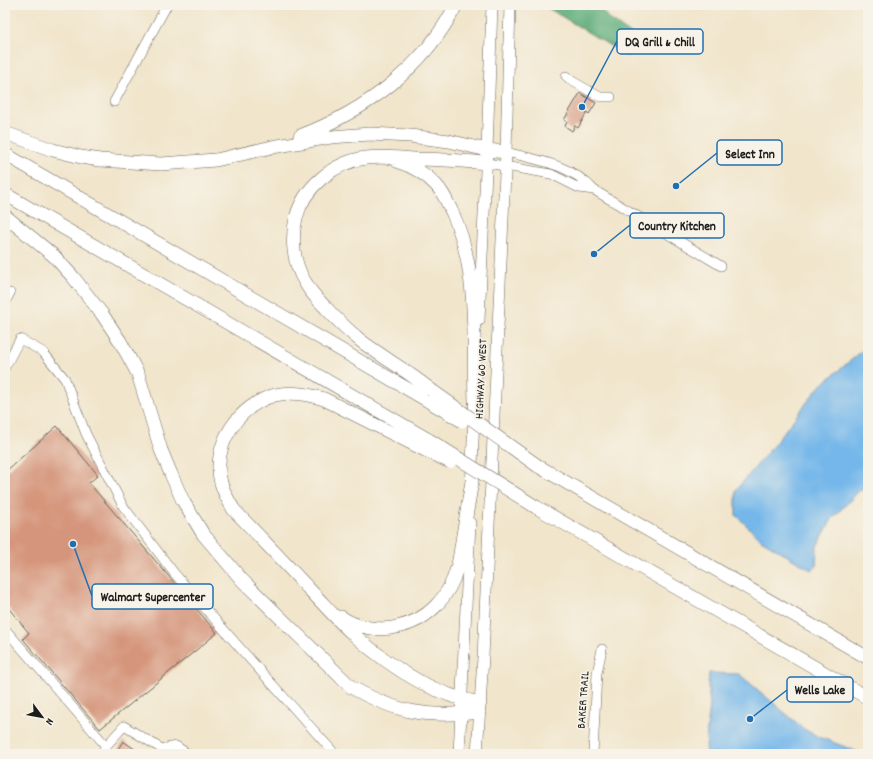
<svg xmlns="http://www.w3.org/2000/svg" width="873" height="759" font-family="Dekko,sans-serif">
  <style>
    .forest { fill: #5cac78; stroke: #3c644a }
    .water { fill: #75b7ea; stroke: #486a83 }
    .building { fill: #d5957c }
    .lines { fill: none; stroke-linecap: round; stroke-linejoin: round }
    .minor-casing { stroke: #676259; stroke-width: 10 }
    .major-casing { stroke: #676259; stroke-width: 12 }
    .highway-casing { stroke: #676259; stroke-width: 14 }
    .minor { stroke: #fff; stroke-width: 9 }
    .major { stroke: #fff; stroke-width: 11 }
    .highway { stroke: #fff; stroke-width: 13 }
    .highway-bridge-casing { stroke: #676259; stroke-width: 14; stroke-linecap: butt }
    .highway-bridge { stroke: #fff; stroke-width: 13 }
    .labels { text-anchor: middle; dominant-baseline: central; stroke-width: 3.5; stroke-linejoin: round; paint-order: stroke }
    .street-label { font-size: 12px; fill: #1c1c1c; stroke: #f7f3e8 }
    .leader { fill: none; stroke: #1f6fb2; stroke-width: 1.5 }
    .callout-dot { fill: #1f6fb2; stroke: #f7f3e8; stroke-width: 1.5 }
    .callout { fill: #f7f3e8; stroke: #1f6fb2; stroke-width: 1.5 }
    .callout-label { font-size: 13px; text-anchor: middle; font-weight: bold; fill: #1c1c1c }
  </style>
  <rect width="100%" height="100%" fill="#f7f3e8"/>
  <filter id="ink" filterUnits="userSpaceOnUse"><feTurbulence type="fractalNoise" baseFrequency=".025" numOctaves="2"/><feDisplacementMap in="SourceGraphic" scale="8" xChannelSelector="R" yChannelSelector="G"/><feConvolveMatrix kernelMatrix="1 2 1 2 8 2 1 2 1" color-interpolation-filters="sRGB"/></filter>
  <filter id="wash" filterUnits="userSpaceOnUse"><feTurbulence type="fractalNoise" baseFrequency=".012" numOctaves="4" result="noise"/><feDisplacementMap in="SourceGraphic" scale="16" xChannelSelector="R" yChannelSelector="G"/><feGaussianBlur stdDeviation="0.9" result="paint"/><feColorMatrix in="noise" values="0 0 0 0 0 0 0 0 0 0 0 0 0 0 0 0 0 1.4 0 .05"/><feComposite in="paint" operator="in"/></filter>
  <g filter="url(#wash)">
    <rect width="100%" height="100%" fill="#f1e5cb"/>
    <path class="forest" d="M 543,5 L 598,5 L 608,18 L 631,34 L 627,56 Z"/>
    <path class="water" d="M 868,346 L 868,491 L 860,490 L 832,519 L 817,546 L 816,567 L 811,570 L 761,540 L 736,515 L 736,490 L 769,451 L 819,387 Z
      M 709,673 L 739,674 L 804,729 L 817,736 L 863,754 L 706,754 L 707,728 L 710,706 L 708,686 Z"/>
    <g id="blocks">
      <path class="building" d="M 580,93 L 596,103 L 589,114 L 587,112 L 578,128 L 575,126 L 572,131 L 565,126 L 567,122 L 564,120 Z
        M 57,426 L 98,475 L 89,483 L 217,633 L 100,729 L 23,639 L 29,633 L 5,604 L 5,472 Z
        M 123,741 L 142,754 L 115,754 Z"/>
    </g>
  </g>
  <g filter="url(#ink)">
    <use href="#blocks" fill-opacity="0" stroke="#676259" stroke-width="1"/>
    <g class="lines">
      <g class="minor-casing">
        <path id="minor" d="M 566,76 L 572,81 L 600,97 L 611,97
          M 114,102 L 167,5
          M 506,152 C 538,160 570,164 594,190 L 721,266
          M 487,163 L 551,174 L 579,188 L 594,190
          M 5,302 L 10,293
          M 5,367 L 20,339 L 43,352 L 65,379 L 86,434 L 123,506 L 174,573 L 247,656 L 335,754
          M 5,629 L 106,746
          M 101,754 L 106,746 L 124,726 L 162,749 L 176,746 L 188,754
          M 244,754 L 247,754
          M 593,754 L 597,673 L 602,649"/>
      </g>
      <g class="major-casing">
        <path id="major" d="M 479,320 L 487,150 L 492,5
          M 471,490 L 475,393
          M 459,754 L 470,523
          M 477,754 L 483,657 L 506,152 L 510,5"/>
      </g>
      <g class="highway-casing">
        <path id="highway" d="M 5,133 L 53,150 L 81,157 L 100,160 L 161,164 L 216,160 L 272,147 L 331,137 L 370,134 L 410,136 L 449,141 L 487,150 L 506,152
          M 300,136 C 365,111 424,68 456,5
          M 5,154 L 430,402
          M 397,161 C 412,166 426,174 436,185 C 444,193 448,204 453,214 C 479,272 473,339 475,401
          M 5,194 L 429,440
          M 5,216 L 54,256 L 73,277 L 102,314 L 120,341 L 138,374 L 161,450 L 171,474 L 183,501 L 203,534 L 242,580 L 351,687 C 397,713 426,718 479,712
          M 431,390 C 409,372 384,358 361,341 C 349,331 337,320 326,308 C 318,300 310,292 305,282 C 293,263 291,239 296,218 C 304,187 334,162 366,158 C 381,156 398,158 414,159 C 438,159 463,161 487,163
          M 427,451 L 324,399 C 308,394 292,391 275,395 C 239,405 211,445 221,483 C 224,493 229,502 234,510 C 259,536 284,562 308,588 C 323,603 337,620 353,634 C 389,666 432,695 480,703
          M 538,466 L 868,658
          M 536,507 L 868,698
          M 341,617 C 357,628 379,631 397,627 C 427,621 449,598 457,568 C 460,558 461,546 463,535 C 466,517 469,499 472,481"/>
      </g>
      <use href="#minor" class="minor"/>
      <use href="#major" class="major"/>
      <use href="#highway" class="highway"/>
      <g class="highway-bridge-casing">
        <path id="highway-bridge" d="M 431,390 L 538,466
          M 430,402 L 462,421
          M 429,440 L 536,507
          M 427,451 L 450,462"/>
      </g>
      <use href="#highway-bridge" class="highway-bridge"/>
    </g>
  </g>
  <g class="labels">
    <g class="street-label">
      <text transform="translate(482 379) rotate(-87)">HIGHWAY 60 WEST</text>
      <text transform="translate(584 700) rotate(-86)">BAKER TRAIL</text>
    </g>
  </g>
  <path class="leader" d="M582 107L617 41M676 186L717 153M594 254L630 225M73 544L92 596M750 719L787 690"/>
  <g class="callout-dot">
    <circle cx="582" cy="107" r="4"/>
    <circle cx="676" cy="186" r="4"/>
    <circle cx="594" cy="254" r="4"/>
    <circle cx="73" cy="544" r="4"/>
    <circle cx="750" cy="719" r="4"/>
  </g>
  <g class="callout">
    <rect x="617" y="29" width="86" height="25" rx="4"/>
    <rect x="717" y="140" width="65" height="25" rx="4"/>
    <rect x="630" y="213" width="94" height="25" rx="4"/>
    <rect x="92" y="584" width="121" height="25" rx="4"/>
    <rect x="787" y="677" width="66" height="25" rx="4"/>
  </g>
  <g class="callout-label">
    <text x="660" y="46">DQ Grill &amp; Chill</text>
    <text x="750" y="158">Select Inn</text>
    <text x="677" y="230">Country Kitchen</text>
    <text x="153" y="601">Walmart Supercenter</text>
    <text x="820" y="694">Wells Lake</text>
  </g>
  <rect width="873" height="759" fill="none" stroke="#f7f3e8" stroke-width="20"/>
  <g transform="translate(42 717) rotate(122)" stroke="#f7f3e8" stroke-width="3" paint-order="stroke">
  <path d="M0-3L7 15L0 10L-7 15Z" fill="#1c1c1c"/>
  <text y="-6" font-size="11" font-weight="bold" text-anchor="middle" fill="#1c1c1c">N</text>
  </g>
</svg>
